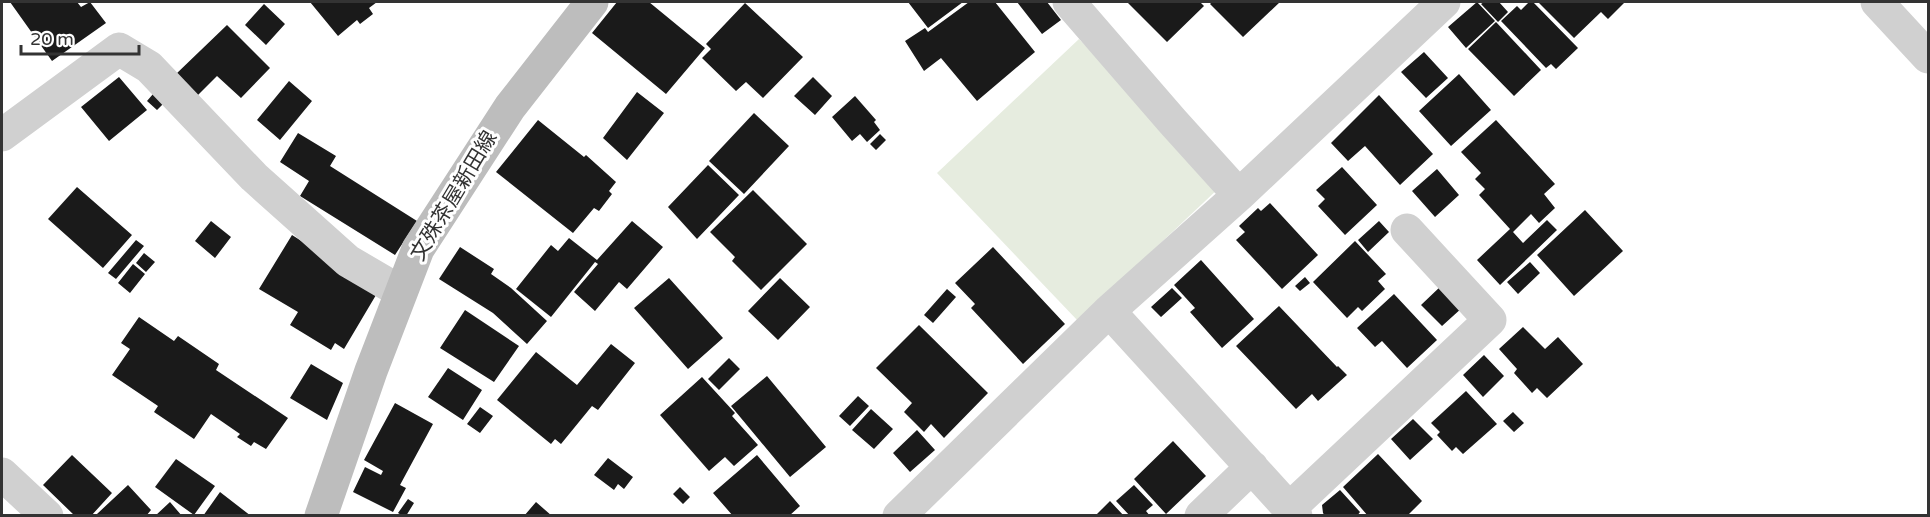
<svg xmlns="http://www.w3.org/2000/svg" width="1930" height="517" font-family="'Varela Round','Noto Sans JP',sans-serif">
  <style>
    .garden { fill: #e6ecdf }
    .building { fill: #1a1a1a }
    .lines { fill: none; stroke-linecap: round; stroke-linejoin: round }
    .street { stroke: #d0d0d0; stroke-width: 33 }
    .secondary { stroke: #bdbdbd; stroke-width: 33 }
    .labels { text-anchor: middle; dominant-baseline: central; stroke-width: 6; stroke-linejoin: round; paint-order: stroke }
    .street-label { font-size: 21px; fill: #333; stroke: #fff }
  </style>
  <rect width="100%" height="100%" fill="#fff"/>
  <path class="garden" d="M 1079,39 L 1220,187 L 1078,321 L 937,173 Z"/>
  <path class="building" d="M 10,2 L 77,2 L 81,7 L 90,2 L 106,23 L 52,61 Z
    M 310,2 L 377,2 L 369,8 L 373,14 L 360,24 L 357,20 L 338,36 Z
    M 617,2 L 649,2 L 705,48 L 666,94 L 592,33 Z
    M 908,2 L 963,2 L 928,28 Z
    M 969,2 L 995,2 L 1035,52 L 977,101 L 941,58 L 924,71 L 905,41 L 925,28 L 928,32 Z
    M 1017,2 L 1047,2 L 1061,20 L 1042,34 Z
    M 1127,2 L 1200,2 L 1204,6 L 1167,42 Z
    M 1212,2 L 1280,2 L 1243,37 L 1210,4 Z
    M 1477,2 L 1495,21 L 1466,48 L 1448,27 Z
    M 1484,2 L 1499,2 L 1508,12 L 1498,22 L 1481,4 Z
    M 1529,2 L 1533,2 L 1578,48 L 1556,69 L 1551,64 L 1546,68 L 1501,21 L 1517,6 L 1521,10 Z
    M 1538,2 L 1625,2 L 1608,19 L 1601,12 L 1574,38 Z
    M 745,3 L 803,57 L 763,98 L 746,82 L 736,91 L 702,58 L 711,49 L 706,44 Z
    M 264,4 L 285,24 L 266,45 L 245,25 Z
    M 1496,22 L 1541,70 L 1514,96 L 1468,49 Z
    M 227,25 L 270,68 L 241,98 L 217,76 L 196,97 L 175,75 Z
    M 1424,52 L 1448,78 L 1426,98 L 1401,72 Z
    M 1459,74 L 1491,110 L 1451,146 L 1419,111 Z
    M 119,77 L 147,110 L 109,141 L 81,107 Z
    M 813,77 L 832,96 L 815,115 L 794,96 Z
    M 289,81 L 312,101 L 280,140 L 257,120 Z
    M 637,92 L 664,113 L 627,160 L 603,138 Z
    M 153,94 L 163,104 L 157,110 L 147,101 Z
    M 1379,95 L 1433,154 L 1400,185 L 1365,146 L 1348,161 L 1331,143 Z
    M 855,96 L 876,120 L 874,122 L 880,130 L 867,142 L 860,134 L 852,141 L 832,117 Z
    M 754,113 L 789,146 L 744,194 L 709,161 Z
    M 538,120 L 584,157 L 586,155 L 616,182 L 609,191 L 612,194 L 599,211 L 594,208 L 573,233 L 496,172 Z
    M 1496,120 L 1555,184 L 1544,194 L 1555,208 L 1539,223 L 1531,214 L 1513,232 L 1523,243 L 1547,220 L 1557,230 L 1500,285 L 1477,260 L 1510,229 L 1479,195 L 1485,189 L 1475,179 L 1481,173 L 1461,152 Z
    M 298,133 L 336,156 L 330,166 L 417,221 L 395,255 L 300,196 L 309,181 L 280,162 Z
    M 880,134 L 886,140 L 876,150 L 870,144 Z
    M 708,165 L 739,195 L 697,239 L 668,207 Z
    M 1342,167 L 1377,205 L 1345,235 L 1318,206 L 1325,199 L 1316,190 Z
    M 1437,169 L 1459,195 L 1435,217 L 1412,191 Z
    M 77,187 L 132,235 L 103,268 L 48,219 Z
    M 753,190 L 807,244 L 761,290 L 732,261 L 735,257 L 710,232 Z
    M 1270,203 L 1318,255 L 1282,289 L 1236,240 L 1245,232 L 1239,226 L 1258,208 L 1261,211 Z
    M 1585,210 L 1623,251 L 1574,296 L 1537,255 Z
    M 211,221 L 231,237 L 215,258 L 195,241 Z
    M 632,221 L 663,247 L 627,289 L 619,282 L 595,311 L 574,292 L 598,264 L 595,262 L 551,317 L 516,289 L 551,245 L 558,251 L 569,238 L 597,260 Z
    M 1379,221 L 1389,232 L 1368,252 L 1358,240 Z
    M 292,235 L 357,276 L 376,295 L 344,349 L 335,343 L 331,350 L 290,325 L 298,312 L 259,289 Z
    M 136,240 L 144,246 L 116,279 L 108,273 Z
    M 1355,241 L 1386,274 L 1378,281 L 1385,289 L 1362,311 L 1358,307 L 1347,318 L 1313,282 Z
    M 460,247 L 494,269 L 491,274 L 511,288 L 547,321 L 527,344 L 493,313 L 439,279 Z
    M 993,247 L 1065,324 L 1023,364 L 971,308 L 975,304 L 955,283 Z
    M 144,253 L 155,262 L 146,272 L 136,263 Z
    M 1201,260 L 1254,319 L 1222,348 L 1190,312 L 1195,308 L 1174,285 Z
    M 1530,262 L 1540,273 L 1518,294 L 1507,282 Z
    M 133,264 L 145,274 L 130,293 L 118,283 Z
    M 1305,277 L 1310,283 L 1300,291 L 1295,286 Z
    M 669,278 L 723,338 L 688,369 L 634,308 Z
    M 780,278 L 810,307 L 778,340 L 748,311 Z
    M 1442,285 L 1463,307 L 1442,326 L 1421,305 Z
    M 1172,288 L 1182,298 L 1161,317 L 1151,307 Z
    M 947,289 L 956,297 L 933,323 L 924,315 Z
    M 1394,294 L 1437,340 L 1407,368 L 1382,341 L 1375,347 L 1357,328 Z
    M 1279,306 L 1337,367 L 1338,366 L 1347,375 L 1318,401 L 1312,394 L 1296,409 L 1236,346 Z
    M 465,310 L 519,346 L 494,382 L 440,348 Z
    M 139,317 L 174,341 L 178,336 L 219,364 L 216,370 L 288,418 L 266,449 L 254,442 L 251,446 L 237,437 L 240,434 L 211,414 L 194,439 L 154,412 L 158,406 L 112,375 L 130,349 L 121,343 Z
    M 919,325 L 988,393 L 944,438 L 931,424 L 924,432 L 904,412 L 912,403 L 876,368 Z
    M 1523,327 L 1545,349 L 1558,337 L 1583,364 L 1547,398 L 1537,388 L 1532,393 L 1514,373 L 1517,369 L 1499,349 Z
    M 611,344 L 635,363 L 598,410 L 592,406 L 561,444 L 555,439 L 551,444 L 497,400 L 536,352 L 577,385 Z
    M 1484,355 L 1504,376 L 1483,397 L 1463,375 Z
    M 729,358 L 740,369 L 719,390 L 708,379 Z
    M 311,364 L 343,383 L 327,420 L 290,398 Z
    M 448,368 L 482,390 L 463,420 L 428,397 Z
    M 767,376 L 826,447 L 790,477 L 731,406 Z
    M 702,377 L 735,413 L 732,416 L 758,445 L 734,466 L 725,457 L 709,471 L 660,415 Z
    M 1466,391 L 1497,424 L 1463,454 L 1456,447 L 1452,451 L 1437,435 L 1440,432 L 1431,423 Z
    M 858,396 L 869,406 L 850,426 L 839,416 Z
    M 395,403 L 433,424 L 400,485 L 406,488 L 393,512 L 353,492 L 365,467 L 381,475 L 383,471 L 364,460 Z
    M 480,407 L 493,416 L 480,433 L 467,424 Z
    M 871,409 L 893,429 L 874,449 L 852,430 Z
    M 1513,412 L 1524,423 L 1514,432 L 1503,421 Z
    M 1413,419 L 1433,439 L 1410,460 L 1391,439 Z
    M 917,430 L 935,450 L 910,472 L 893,453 Z
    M 1173,441 L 1206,476 L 1166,514 L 1134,479 Z
    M 1378,454 L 1422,501 L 1407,516 L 1368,516 L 1343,487 Z
    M 72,455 L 112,493 L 91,516 L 75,516 L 43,485 Z
    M 757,455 L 800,506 L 789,516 L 733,516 L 713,493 Z
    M 608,458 L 633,477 L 624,489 L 618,484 L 614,490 L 594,475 Z
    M 176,459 L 215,486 L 194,515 L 155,487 Z
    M 128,485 L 151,510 L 146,516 L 99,516 L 97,514 Z
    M 1134,485 L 1153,505 L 1146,511 L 1150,516 L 1130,516 L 1116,501 Z
    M 680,487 L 690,497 L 683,504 L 673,494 Z
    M 1340,490 L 1360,512 L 1357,516 L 1325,516 L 1323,513 L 1322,505 Z
    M 220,492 L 251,516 L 203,516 Z
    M 408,499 L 414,503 L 406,516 L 403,516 L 398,513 Z
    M 1110,501 L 1124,516 L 1095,516 Z
    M 170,502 L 182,516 L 155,516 Z
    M 536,502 L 552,516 L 524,516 Z"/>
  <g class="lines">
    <path class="street" d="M 1069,2 L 1173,122 L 1239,195
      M 1877,2 L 1928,57
      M 2,135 L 119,49 L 149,67 L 254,177 L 348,261 L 401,292
      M 1109,311 L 1296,516
      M 2,474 L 47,516
      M 1290,508 L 1490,320 L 1407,230
      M 899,516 L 1109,311 L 1239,195 L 1444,2
      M 1201,516 L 1252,467"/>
    <path class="secondary" d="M 321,516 L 371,371 L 418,249 L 510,107 L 592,2"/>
  </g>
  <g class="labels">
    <g class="street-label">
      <text transform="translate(454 196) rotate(-59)">文殊茶屋新田線</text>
    </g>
  </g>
  <rect width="1930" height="517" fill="none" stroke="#333333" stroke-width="6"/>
  <path d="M21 45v9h118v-9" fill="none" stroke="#333333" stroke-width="3"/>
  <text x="30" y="45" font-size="18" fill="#333333" stroke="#ffffff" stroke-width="4.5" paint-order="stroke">20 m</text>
</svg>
